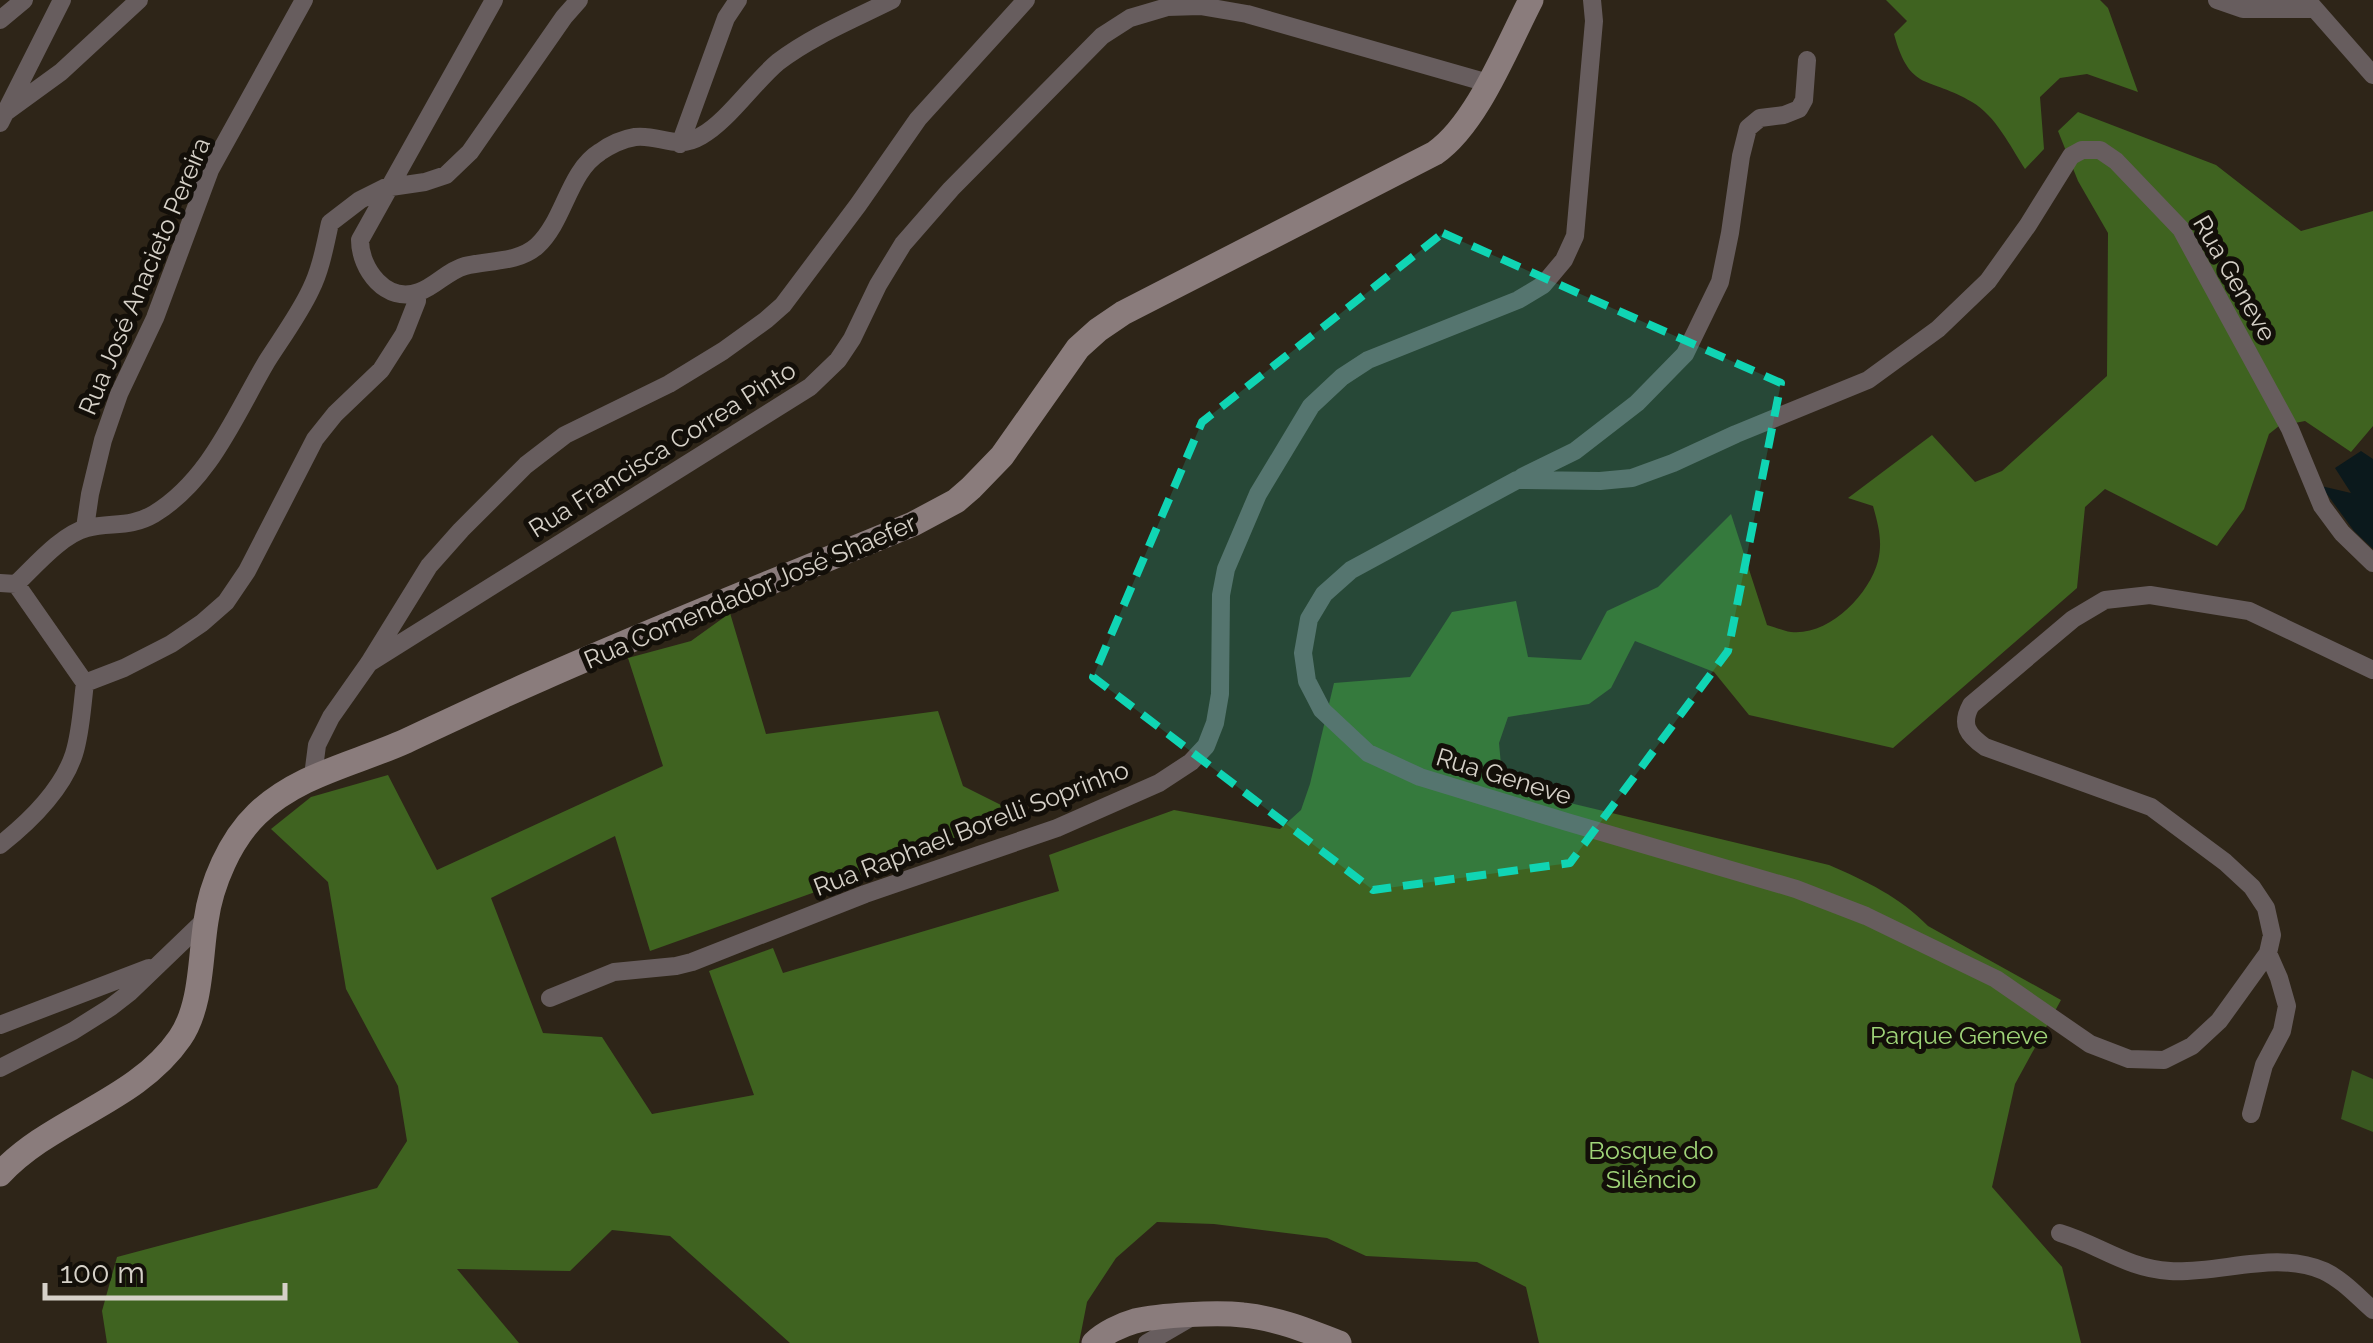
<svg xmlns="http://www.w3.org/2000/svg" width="2373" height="1343" font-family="Raleway,sans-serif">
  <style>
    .green { fill: #395720 }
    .forest { fill: #3f6320 }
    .water { fill: #0b191c }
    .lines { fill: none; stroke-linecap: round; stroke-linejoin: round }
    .street { stroke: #675d5e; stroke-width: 18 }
    .secondary { stroke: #8a7c7c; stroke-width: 25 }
    .marked { fill: #10d5b4; fill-opacity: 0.2; stroke: #10d5b4; stroke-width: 8; stroke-dasharray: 20 12; stroke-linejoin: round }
    .labels { text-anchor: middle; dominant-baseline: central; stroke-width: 10; stroke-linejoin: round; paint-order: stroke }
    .street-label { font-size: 25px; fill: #d6d1c8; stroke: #130f09 }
    .park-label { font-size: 25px; fill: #9fd478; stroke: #130f09 }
  </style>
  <rect width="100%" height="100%" fill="#2e2518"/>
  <path class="green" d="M 2352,1070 L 2373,1079 L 2373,1132 L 2341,1119 Z"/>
  <path class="forest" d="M 1886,0 L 2100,0 L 2108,8 L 2138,92 L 2087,74 L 2060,78 L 2040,97 L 2044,149 L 2025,169 C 2010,146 1996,116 1972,102 C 1929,76 1910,93 1894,34 L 1907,21 Z
    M 2078,112 L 2216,165 L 2301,231 L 2373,211 L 2373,426 L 2351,452 L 2305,421 L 2279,426 L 2269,434 L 2244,509 L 2217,546 L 2105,489 L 2085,507 L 2077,588 L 1893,748 L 1749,715 L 1714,672 L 1635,641 L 1611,688 L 1589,704 L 1508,717 L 1499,743 L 1503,787 L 1829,865 C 1866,881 1900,897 1928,926 L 2061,1000 L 2015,1084 L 1992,1187 L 2062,1267 L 2081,1343 L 1539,1343 L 1526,1287 L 1477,1262 L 1366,1256 L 1327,1238 L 1214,1224 L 1157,1222 L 1116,1258 L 1087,1302 L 1079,1343 L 790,1343 L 670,1236 L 612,1230 L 570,1271 L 457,1269 L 519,1343 L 107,1343 L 102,1311 L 117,1257 L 377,1188 L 407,1141 L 398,1086 L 346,989 L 328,882 L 271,829 L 311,797 L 388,775 L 437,870 L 663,766 L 628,658 L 691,641 L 730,613 L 766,734 L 938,711 L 963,786 L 1025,817 L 650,951 L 615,836 L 491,898 L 543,1033 L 602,1037 L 652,1114 L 754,1095 L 709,971 L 773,948 L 783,973 L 1059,891 L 1049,855 L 1174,810 L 1280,829 L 1301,810 L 1310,784 L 1334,683 L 1410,677 L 1452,612 L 1516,601 L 1528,657 L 1581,660 L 1607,611 L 1658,587 L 1731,514 L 1767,625 C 1775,627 1783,631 1791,632 C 1829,636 1869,595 1878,561 C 1883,541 1878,524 1873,506 L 1848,498 L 1932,435 L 1975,482 L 2002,471 L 2107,376 L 2108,233 L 2078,181 L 2058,131 Z"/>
  <path class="water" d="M 2361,451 L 2373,459 L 2373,549 L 2354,531 L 2321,486 L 2351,493 L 2335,468 Z"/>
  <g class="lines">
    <path class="street" d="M 494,0 L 360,240 C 360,269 386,304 419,292 C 436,286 447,271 465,266 C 488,260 518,263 537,246 C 565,220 568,172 600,152 C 610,145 623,139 635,137 C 660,134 676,151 701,136 C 727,122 754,82 778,62 C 812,36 854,19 892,0
      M 2217,0 L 2243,9 L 2314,9
      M 2307,0 L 2373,75
      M 0,20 L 24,0
      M 6,112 L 61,72 L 139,0
      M 0,123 L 62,0
      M 680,144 L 726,18 L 738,0
      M 1522,477 L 1575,451 L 1637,403 L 1685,354 L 1720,282 L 1730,233 L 1741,156 L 1748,128 L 1760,118 L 1784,115 L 1799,109 L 1804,100 L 1807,60
      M 85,528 L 90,494 L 103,440 L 119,394 L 155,318 L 210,170 L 304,0
      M 2373,563 L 2342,533 L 2322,506 L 2290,429 L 2181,229 L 2116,161 L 2100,150 L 2082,150 L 2071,156 L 2028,225 L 1988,281 L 1938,329 L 1868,380 L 1736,434 L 1673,463 L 1632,478 L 1600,481 L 1517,480 L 1351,570 L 1324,594 L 1309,619 L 1303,653 L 1307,681 L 1322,710 L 1368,753 L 1420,777 L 1567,822 L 1796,889 L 1866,916 L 1996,979 L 2090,1044 L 2129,1059 L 2164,1060 L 2192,1046 L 2219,1021 L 2268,953 L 2272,935 L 2266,908 L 2252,887 L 2225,862 L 2151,807 L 1985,747 C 1968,735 1960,725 1971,705 L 2073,619 L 2105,600 L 2150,595 L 2249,611 L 2373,670
      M 0,583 L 16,584 L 85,683
      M 16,584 C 34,567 62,534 87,528 C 112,522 130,528 154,514 C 210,480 235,415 267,361 C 281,339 300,313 311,289 C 321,269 325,245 330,223 L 360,200 L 384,188 L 425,182 L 446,175 L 470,152 L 564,17 L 579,0
      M 369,663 L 810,387 L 838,360 L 852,339 L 878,285 L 903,244 L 951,189 L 1102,36 L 1130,18 L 1167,7 L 1200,6 L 1247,14 L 1488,83
      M 85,683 L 124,668 L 171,644 L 202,623 L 226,602 L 247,571 L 315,439 L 335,414 L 381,370 L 404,334 L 417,301 L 417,293
      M 313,776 L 317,745 L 331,717 L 369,663 L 429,566 L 461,530 L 526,465 L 565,435 L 669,384 L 723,351 L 766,320 L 783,305 L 858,205 L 918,119 L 1026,0
      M 0,845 C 29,822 62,791 74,754 C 81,732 82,706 85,683
      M 550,998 L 614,972 L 676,966 L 692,962 L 865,894 L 1057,828 L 1159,783 L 1191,762 L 1206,746 L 1215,723 L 1220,694 L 1221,595 L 1226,569 L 1258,494 L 1311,406 L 1342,377 L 1368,360 L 1518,300 L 1543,285 L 1564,260 L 1575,236 L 1594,21 L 1592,0
      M 0,1025 L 149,968
      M 0,1068 L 73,1031 L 111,1007 L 129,993 L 206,919
      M 2251,1114 L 2264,1065 L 2282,1031 L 2287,1006 L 2279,978 L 2268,953
      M 2060,1233 C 2100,1245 2126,1268 2170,1271 C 2220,1274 2276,1250 2324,1271 C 2343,1280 2358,1297 2373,1310
      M 1147,1343 L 1190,1318"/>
    <path class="secondary" d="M 0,1174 C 52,1118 136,1102 180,1038 C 202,1006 200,958 206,921 C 211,884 230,840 257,814 C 299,774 355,764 406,741 C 451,720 497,698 543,678 C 665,624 790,575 913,524 L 956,501 L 971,488 L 1002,456 L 1078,348 L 1098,330 L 1123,313 L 1435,153 C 1477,124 1507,46 1531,0
      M 1094,1343 C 1104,1333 1121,1325 1135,1321 C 1160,1315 1217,1312 1243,1315 C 1276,1318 1308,1331 1339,1343"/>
  </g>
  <path class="marked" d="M 1443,233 L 1781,383 L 1728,651 L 1570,863 L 1373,890 L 1093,677 L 1202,422 Z"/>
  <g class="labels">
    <g class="street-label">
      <text transform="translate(144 276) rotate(-67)">Rua José Anacieto Pereira</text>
      <text transform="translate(2235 278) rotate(60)">Rua Geneve</text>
      <text transform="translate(662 449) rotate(-32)">Rua Francisca Correa Pinto</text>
      <text transform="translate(750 591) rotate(-23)">Rua Comendador José Shaefer</text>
      <text transform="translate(1504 776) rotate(17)">Rua Geneve</text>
      <text transform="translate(971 828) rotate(-21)">Rua Raphael Borelli Soprinho</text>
    </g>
    <g class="park-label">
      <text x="1959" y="1035">Parque Geneve</text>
      <text x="1651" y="1150">Bosque do<tspan x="1651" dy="29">Silêncio</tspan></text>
    </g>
  </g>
  <path d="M45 1283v15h240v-15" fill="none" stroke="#d6d1c8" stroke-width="5"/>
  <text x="60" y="1283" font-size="30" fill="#d6d1c8" stroke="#130f09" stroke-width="8" paint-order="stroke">100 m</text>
</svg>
